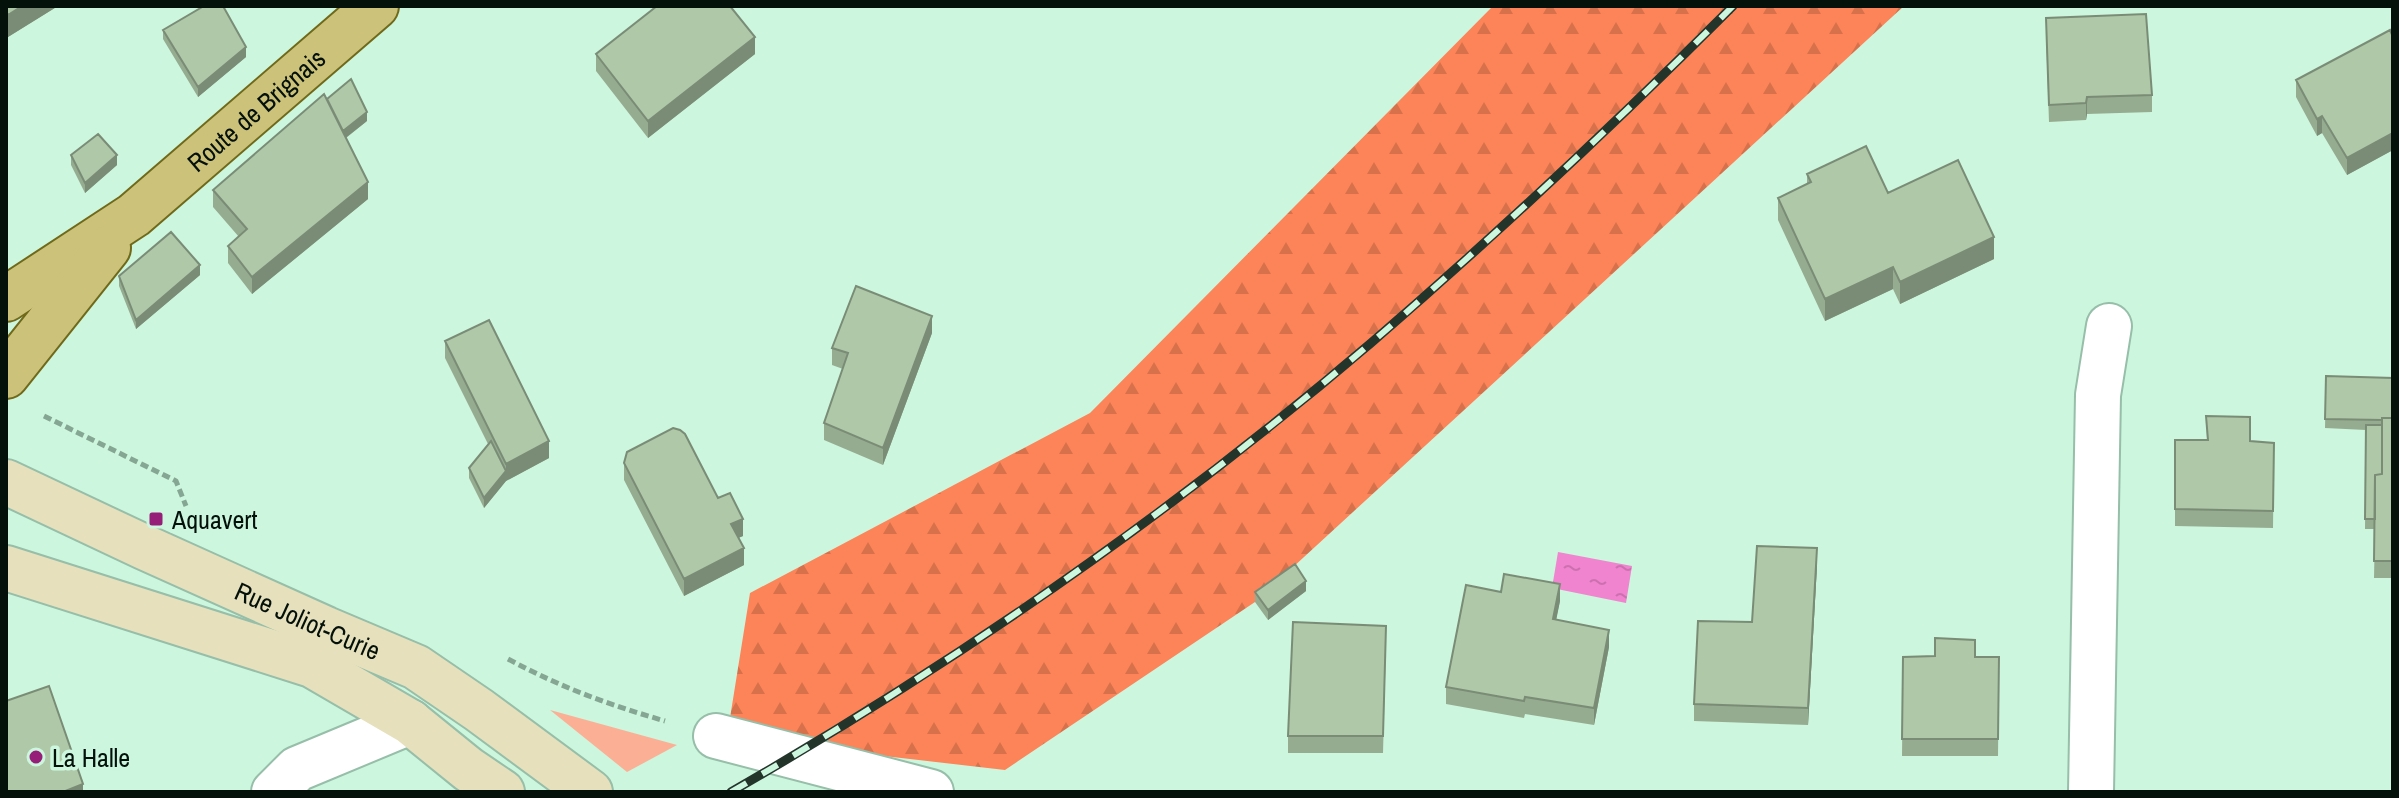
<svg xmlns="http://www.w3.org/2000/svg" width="2399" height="798" font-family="'Archivo Narrow',sans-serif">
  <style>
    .green { fill: #fbb095 }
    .forest { fill: url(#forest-firs) }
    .water { fill: url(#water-ripples) }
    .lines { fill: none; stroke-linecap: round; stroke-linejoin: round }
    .minor-casing { stroke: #96bea8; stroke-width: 48 }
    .secondary-casing { stroke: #96bea8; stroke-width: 48 }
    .primary-casing { stroke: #70691a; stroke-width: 48 }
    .path { stroke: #86a694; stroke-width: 5; stroke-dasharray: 8 4; stroke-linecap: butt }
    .minor { stroke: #fff; stroke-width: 44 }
    .secondary { stroke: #e6e0bd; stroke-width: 44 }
    .primary { stroke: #ccc27a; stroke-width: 44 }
    .rail-casing { stroke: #23352b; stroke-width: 9 }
    .rail { stroke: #ccf6de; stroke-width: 6; stroke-dasharray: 18; stroke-linecap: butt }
    .wall { fill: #96ac90 }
    .shaded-wall { fill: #7a8c76 }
    .building { fill: #aec8a8; stroke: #7a8c76; stroke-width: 2 }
    .poi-dot { fill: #961e79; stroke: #ccf6de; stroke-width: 3 }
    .labels { text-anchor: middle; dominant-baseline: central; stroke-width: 7; stroke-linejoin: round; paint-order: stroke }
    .street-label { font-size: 26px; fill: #04110a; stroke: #ccf6de }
    .poi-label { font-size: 26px; fill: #04110a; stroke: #ccf6de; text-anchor: start }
  </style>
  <defs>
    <pattern id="forest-firs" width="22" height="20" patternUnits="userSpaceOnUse" patternTransform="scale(2)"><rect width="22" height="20" fill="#fd8458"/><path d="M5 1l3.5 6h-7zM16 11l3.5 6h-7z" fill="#d7714b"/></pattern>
    <pattern id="water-ripples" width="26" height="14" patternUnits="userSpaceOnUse" patternTransform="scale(2)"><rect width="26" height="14" fill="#f084cf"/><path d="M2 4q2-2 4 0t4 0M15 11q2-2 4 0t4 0" fill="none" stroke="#cc71b0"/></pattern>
  </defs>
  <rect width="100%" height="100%" fill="#ccf6de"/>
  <path class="green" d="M 550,710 L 677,745 L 627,772 Z"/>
  <path class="forest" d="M 1493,6 L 1904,6 L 1255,602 L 1005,770 L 884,756 L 787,739 L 730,718 L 750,593 L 1090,413 Z"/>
  <path class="water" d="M 1558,552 L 1632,566 L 1626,603 L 1552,588 Z"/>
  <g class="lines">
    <g class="minor-casing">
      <path id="minor" d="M 716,736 L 931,792
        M 274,792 L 297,769 L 410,722
        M 2091,792 L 2098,395 L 2109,326"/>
    </g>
    <g class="secondary-casing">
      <g id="secondary">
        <path id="s1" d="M 6,482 L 144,547 L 326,629 L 416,667 L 479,710 L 590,792"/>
        <path d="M 6,568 L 312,665 L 410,722 L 468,769 L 502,792"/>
      </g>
    </g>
    <g class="primary-casing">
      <g id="primary">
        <path id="s2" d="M 6,299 L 134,215 L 376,6"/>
        <path d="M 6,376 L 108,248"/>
      </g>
    </g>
    <path class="path" d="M 44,416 L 176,481 L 186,506
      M 508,659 C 562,688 607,704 665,721"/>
    <use href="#minor" class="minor"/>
    <use href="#secondary" class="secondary"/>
    <use href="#primary" class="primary"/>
    <g class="rail-casing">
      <path id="rail" d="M 731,792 C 957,662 1173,512 1371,343 C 1496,235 1617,122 1733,6"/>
    </g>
    <use href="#rail" class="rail"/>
  </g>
  <path class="wall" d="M 6,6 L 58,6 L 8,37 L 6,33 Z
    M 163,30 L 246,57 L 198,97 L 163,39 Z
    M 2046,35 L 2152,95 L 2152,112 L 2087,114 L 2086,120 L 2049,122 Z
    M 2393,37 L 2393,150 L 2347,175 L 2322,133 L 2317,136 L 2296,97 L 2296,80 Z
    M 596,54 L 755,54 L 648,138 L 596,71 Z
    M 367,121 L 346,138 L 368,199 L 252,294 L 228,263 L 228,246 L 239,237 L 213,207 L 213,190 Z
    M 71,155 L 117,165 L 85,193 L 71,165 Z
    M 1807,174 L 1888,193 L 1994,259 L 1900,304 L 1893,289 L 1825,321 L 1778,220 L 1778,198 L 1807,184 Z
    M 200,275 L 136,329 L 119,286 L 119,276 Z
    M 932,333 L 883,465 L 824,440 L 824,423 L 843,369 L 832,365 L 832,348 Z
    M 445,341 L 549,458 L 506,481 L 484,508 L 469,478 L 469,468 L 488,444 L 445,358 Z
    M 2326,376 L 2393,378 L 2393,578 L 2374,578 L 2375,529 L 2365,529 L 2366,430 L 2325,428 Z
    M 2206,416 L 2250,441 L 2274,443 L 2273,528 L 2175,526 L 2175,440 L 2207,440 Z
    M 624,463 L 718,498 L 743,536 L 738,538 L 744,565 L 684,596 L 624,480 Z
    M 1817,565 L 1808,725 L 1694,721 L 1694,704 L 1752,622 Z
    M 1306,591 L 1268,620 L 1255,602 L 1255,592 Z
    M 1501,592 L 1560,601 L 1556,619 L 1609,647 L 1594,725 L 1525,714 L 1524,718 L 1446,704 L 1446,687 Z
    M 1386,643 L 1383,753 L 1288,753 L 1288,736 Z
    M 1903,657 L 1999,657 L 1998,756 L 1902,756 Z"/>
  <path class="shaded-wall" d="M 22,6 L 58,6 L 8,37 L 8,15 Z
    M 755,37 L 755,54 L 648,138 L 648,121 Z
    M 246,47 L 246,57 L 198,97 L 198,87 Z
    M 2087,97 L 2087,114 L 2086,120 L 2086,103 Z
    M 367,112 L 367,121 L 339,143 L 339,134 Z
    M 2322,116 L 2322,133 L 2317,136 L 2317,119 Z
    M 2393,133 L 2393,150 L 2347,175 L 2347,158 Z
    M 117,155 L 117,165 L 85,193 L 85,183 Z
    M 368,182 L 368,199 L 252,294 L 252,277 Z
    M 1994,237 L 1994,259 L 1900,304 L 1900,282 Z
    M 200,265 L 200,275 L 136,329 L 136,320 Z
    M 1893,267 L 1893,289 L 1825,321 L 1825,299 Z
    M 932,316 L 932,333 L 883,465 L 883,448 Z
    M 549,441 L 549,458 L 506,481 L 484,508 L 484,498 L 506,471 L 506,464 Z
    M 743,519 L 743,536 L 731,541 L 731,524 Z
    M 744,548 L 744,565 L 684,596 L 684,579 Z
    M 1817,548 L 1817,565 L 1808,725 L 1808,708 Z
    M 1306,581 L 1306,591 L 1268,620 L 1268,610 Z
    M 1560,584 L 1560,601 L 1553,636 L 1553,619 Z
    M 1609,630 L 1609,647 L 1594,725 L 1594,708 Z
    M 83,784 L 83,792 L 63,792 Z"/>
  <path class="building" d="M 6,6 L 22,6 L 8,15 L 6,11 Z
    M 204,6 L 223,6 L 246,47 L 198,87 L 163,30 Z
    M 657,6 L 730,6 L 755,37 L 648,121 L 596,54 Z
    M 2146,14 L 2152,95 L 2087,97 L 2086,103 L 2049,105 L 2046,18 Z
    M 2390,30 L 2393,37 L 2393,133 L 2347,158 L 2322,116 L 2317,119 L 2296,80 Z
    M 351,79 L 367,112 L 343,131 L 327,99 Z
    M 324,94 L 368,182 L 252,277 L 228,246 L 247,229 L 213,190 Z
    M 98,134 L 117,155 L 85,183 L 71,155 Z
    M 1866,146 L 1888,193 L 1958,160 L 1994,237 L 1900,282 L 1893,267 L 1825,299 L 1778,198 L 1811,182 L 1807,174 Z
    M 171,232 L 200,265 L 136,320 L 119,276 Z
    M 856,286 L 932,316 L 883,448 L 824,423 L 848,353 L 832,348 Z
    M 489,320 L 549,441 L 506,464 L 445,341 Z
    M 2326,376 L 2393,378 L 2392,418 L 2382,418 L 2382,420 L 2325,419 Z
    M 2206,416 L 2250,417 L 2250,441 L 2274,443 L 2273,511 L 2175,509 L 2175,440 L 2208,440 Z
    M 2382,418 L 2393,418 L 2393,561 L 2374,561 L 2375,475 L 2382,474 Z
    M 2366,425 L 2382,425 L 2382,474 L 2375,475 L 2375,519 L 2365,519 Z
    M 673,428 L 680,430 L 685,434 L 718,498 L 730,493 L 743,519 L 731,524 L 744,548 L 684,579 L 624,463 L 627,452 Z
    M 491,441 L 506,471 L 484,498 L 469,468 Z
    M 1757,546 L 1817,548 L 1808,708 L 1694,704 L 1698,621 L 1752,622 Z
    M 1295,564 L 1306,581 L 1268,610 L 1255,592 Z
    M 1504,574 L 1560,584 L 1553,619 L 1609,630 L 1594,708 L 1525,697 L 1524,701 L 1446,687 L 1466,585 L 1501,592 Z
    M 1293,622 L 1386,626 L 1383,736 L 1288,736 Z
    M 1935,638 L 1975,640 L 1975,657 L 1999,657 L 1998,739 L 1902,739 L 1903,657 L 1935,656 Z
    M 49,686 L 83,784 L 63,792 L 6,792 L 6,701 Z"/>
  <g class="poi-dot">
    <rect x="148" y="511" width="16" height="16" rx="4"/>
    <circle cx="36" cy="757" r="8"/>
  </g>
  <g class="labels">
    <g class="street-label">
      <text stroke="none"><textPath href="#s2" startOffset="314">Route de Brignais</textPath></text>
      <text stroke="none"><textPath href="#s1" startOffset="332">Rue Joliot-Curie</textPath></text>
    </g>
    <g class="poi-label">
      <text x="172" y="519">Aquavert</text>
      <text x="52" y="757">La Halle</text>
    </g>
  </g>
  <rect width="2399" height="798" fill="none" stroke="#04110a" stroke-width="16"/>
</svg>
